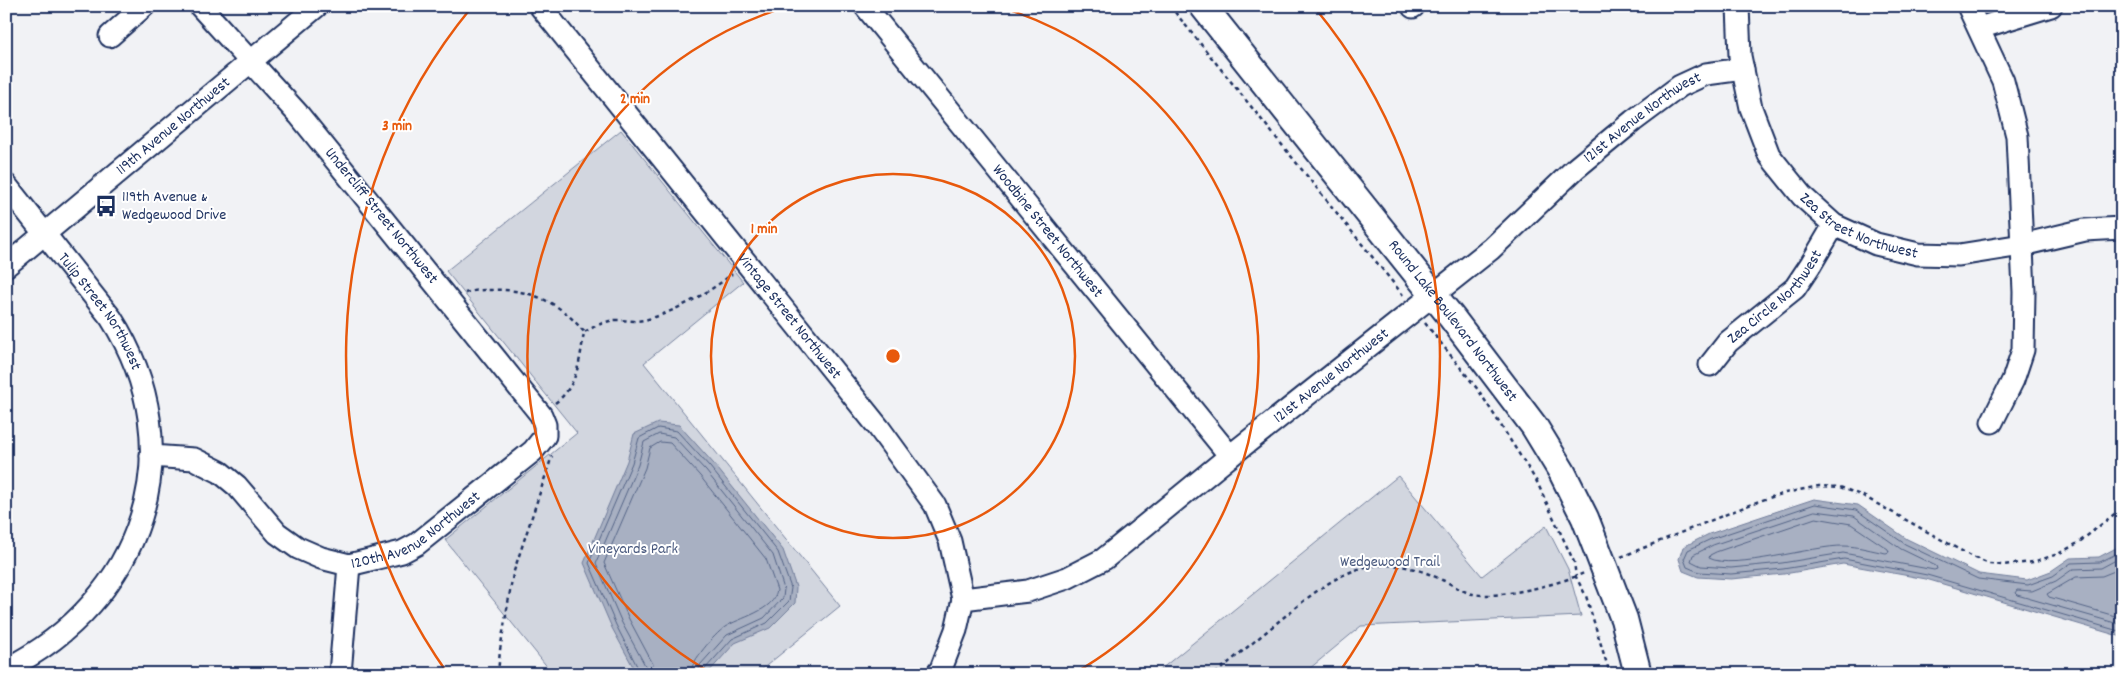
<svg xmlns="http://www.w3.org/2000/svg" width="2128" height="680" font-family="Dekko,sans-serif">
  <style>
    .green { fill: #d2d6df; stroke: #76829e }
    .water { fill: #a8b0c2; stroke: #707c9a }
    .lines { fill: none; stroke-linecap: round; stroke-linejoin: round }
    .shore { stroke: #536386; stroke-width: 1 }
    .minor-casing { stroke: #1b2f5e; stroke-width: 25 }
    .major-casing { stroke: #1b2f5e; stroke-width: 30 }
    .path { stroke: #1b2f5e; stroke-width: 2.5; stroke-dasharray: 4 4; stroke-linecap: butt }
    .minor { stroke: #fff; stroke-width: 21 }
    .major { stroke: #fff; stroke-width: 26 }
    .ring { fill: none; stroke: #e8590c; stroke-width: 2.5 }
    .labels { text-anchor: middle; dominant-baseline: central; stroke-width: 4; stroke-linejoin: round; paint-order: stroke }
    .street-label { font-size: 16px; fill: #1b2f5e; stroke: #fff }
    .poi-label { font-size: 16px; fill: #1b2f5e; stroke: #fff; text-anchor: start }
    .park-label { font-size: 16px; fill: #49597e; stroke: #fff }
    .centre { fill: #e8590c; stroke: #fff; stroke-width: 2.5 }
    .ring-label { font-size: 15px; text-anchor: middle; font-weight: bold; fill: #e8590c; stroke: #fff; stroke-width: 4; stroke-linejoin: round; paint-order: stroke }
  </style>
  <rect width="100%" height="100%" fill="#f1f2f5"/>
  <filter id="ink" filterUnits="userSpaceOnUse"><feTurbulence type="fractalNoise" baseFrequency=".02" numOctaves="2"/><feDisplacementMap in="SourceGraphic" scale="10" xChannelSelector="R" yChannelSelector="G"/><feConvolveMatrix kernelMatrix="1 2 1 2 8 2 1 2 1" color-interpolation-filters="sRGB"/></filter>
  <g filter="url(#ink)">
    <path class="green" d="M 621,130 L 743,282 L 644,363 L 840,606 L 756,674 L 553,674 L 445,540 L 577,433 L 446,271 Z
      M 1398,476 L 1482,576 L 1546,526 L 1568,569 L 1581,616 L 1361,626 L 1303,674 L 1155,674 Z"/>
    <path class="water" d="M 658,423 L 679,425 L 714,464 L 783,550 L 796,587 L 795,603 L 770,628 L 735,643 L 707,674 L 637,674 L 612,628 L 584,563 L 627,461 L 634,434 Z
      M 1814,499 L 1858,505 L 1907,539 L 1979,574 L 2027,580 L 2051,571 L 2070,558 L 2099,557 L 2116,548 L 2122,550 L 2122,637 L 1926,579 L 1843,564 L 1784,574 L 1731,579 L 1698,577 L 1683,571 L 1679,559 L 1683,547 L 1709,534 Z"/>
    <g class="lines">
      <path class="shore" d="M 1815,511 L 1854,516 L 1901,549 L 1936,566 L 1937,569 L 1934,570 L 1843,553 L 1782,563 L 1731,568 L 1701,566 L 1691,561 L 1693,555 L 1713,545 Z
        M 1816,518 L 1851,524 L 1888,549 L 1889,552 L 1886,553 C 1873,551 1858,546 1844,546 C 1814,545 1733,571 1709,558 L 1710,555 L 1716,552 Z
        M 2122,554 L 2116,554 L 2100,562 L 2071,563 L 2053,576 L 2028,585 L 1978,579 L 1905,544 L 1856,510 L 1815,504 L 1711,539 L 1688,550 L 1684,559 L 1687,567 L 1699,572 L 1731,574 L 1783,569 L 1844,559 L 1927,575 L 2122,632
        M 2122,561 L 2116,560 L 2101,568 L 2073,569 L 2056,581 L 2032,591 L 2017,590 L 2015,593 L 2017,595 L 2122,625
        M 2122,568 L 2102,576 L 2076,577 L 2047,594 L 2049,597 L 2122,618
        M 641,674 L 616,625 L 589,563 L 632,463 L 639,438 L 658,428 L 677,431 L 710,467 L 778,552 L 791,588 L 789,601 L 767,623 L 732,639 L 705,669 L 704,674
        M 647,674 L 646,667 L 622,623 L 596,563 L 638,465 L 644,442 L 659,434 L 674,437 L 706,471 L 773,555 L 784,589 L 783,598 L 764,618 L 727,635 L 700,665 L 698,674
        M 655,674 L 653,664 L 629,619 L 604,563 L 645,468 L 650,448 L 660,442 L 670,443 L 700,476 L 766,559 L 777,590 C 775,611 738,618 725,627 C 714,635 691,661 690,674"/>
      <g class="minor-casing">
        <g id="minor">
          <path id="s1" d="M 540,6 L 879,428 L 935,505 L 950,541 L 963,599"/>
          <path id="s2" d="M 865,6 L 1230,456"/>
          <path id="s3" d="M 1738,6 L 1740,56 L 1751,108 L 1769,155 L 1802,196 L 1834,225 L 1876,244 L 1918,254 L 1959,255 L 2022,245 L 2085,230 L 2122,228"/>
          <path d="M 1968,6 L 2003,81 L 2017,136 L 2024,292 L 2023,350 L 2013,380 L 1992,422"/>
          <path d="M 1413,7 L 1413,6"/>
          <path d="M 1979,28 L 2051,6"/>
          <path d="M 110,36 L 144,6"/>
          <path id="s4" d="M 6,185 L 111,318 C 195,450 142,601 6,669"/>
          <path id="s5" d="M 6,266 L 317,6"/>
          <path id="s6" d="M 1710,365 L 1728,342 L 1795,288 L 1811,264 L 1834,225"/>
          <path id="s7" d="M 151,456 L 194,459 L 220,472 L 237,486 L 277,533 L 298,548 L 321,558 L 349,565 L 402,552 L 417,544 L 533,451 L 545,436 L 545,425 L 541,415 L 299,115 L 200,6"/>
          <path d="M 340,674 L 349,565"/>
          <path id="s8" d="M 937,674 L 941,669 L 956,630 L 963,599 L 1028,591 L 1067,578 L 1104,559 L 1230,456 L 1491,249 L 1576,168 L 1633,121 L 1680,86 L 1706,74 L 1743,69"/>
        </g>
      </g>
      <g class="major-casing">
        <g id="major">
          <path id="s9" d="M 1203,6 L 1452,318 L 1534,426 L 1562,472 L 1585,518 L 1624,619 L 1638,674"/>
        </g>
      </g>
      <path class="path" d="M 1170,6 L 1403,295
        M 465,293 C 474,290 483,290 492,290 C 530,288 561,303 584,332
        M 1425,323 L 1479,391 L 1537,482 L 1574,562 L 1576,577 L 1586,596 L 1610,674
        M 555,403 C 578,386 580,359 584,332 C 594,327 606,320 617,320 C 626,320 634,322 644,320 C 672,314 710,292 732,274
        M 1621,557 L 1759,501 L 1785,493 L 1819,486 L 1840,487 L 1863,496 L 1969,555 L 1989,564 L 2002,565 L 2033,562 L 2058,554 L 2078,543 L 2122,508
        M 498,674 L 500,650 L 513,574 L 552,456
        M 1215,674 C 1236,656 1258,639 1279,621 C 1304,601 1330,577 1362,568 C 1390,561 1417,567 1442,580 C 1452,584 1462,592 1473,594 C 1500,599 1559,584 1584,573"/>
      <use href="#minor" class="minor"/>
      <use href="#major" class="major"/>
    </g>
  </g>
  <g class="ring">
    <circle cx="893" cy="356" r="182"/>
    <path d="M713 674A365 365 0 0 1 786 7M1000 7A365 365 0 0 1 1073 674"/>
    <path d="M448 674A547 547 0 0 1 471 8M1315 8A547 547 0 0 1 1338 674"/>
  </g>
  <defs>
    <g id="bus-bare" transform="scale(1.725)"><path d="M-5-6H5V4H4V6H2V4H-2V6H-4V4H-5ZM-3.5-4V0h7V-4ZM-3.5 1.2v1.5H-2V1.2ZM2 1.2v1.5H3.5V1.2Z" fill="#1b2f5e" stroke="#fff" stroke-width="2.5" paint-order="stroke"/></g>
  </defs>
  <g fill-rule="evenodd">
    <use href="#bus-bare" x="106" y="206"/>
  </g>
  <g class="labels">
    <g class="street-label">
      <text stroke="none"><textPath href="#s8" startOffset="925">121st Avenue Northwest</textPath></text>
      <text stroke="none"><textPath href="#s5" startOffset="218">119th Avenue Northwest</textPath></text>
      <text transform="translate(381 216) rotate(51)">Undercliff Street Northwest</text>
      <text stroke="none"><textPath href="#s3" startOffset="272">Zea Street Northwest</textPath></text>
      <text stroke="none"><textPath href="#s2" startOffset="290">Woodbine Street Northwest</textPath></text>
      <text stroke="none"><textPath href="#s6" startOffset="95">Zea Circle Northwest</textPath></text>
      <text stroke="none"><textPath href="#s4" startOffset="158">Tulip Street Northwest</textPath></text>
      <text stroke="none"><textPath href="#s1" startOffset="398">Vintage Street Northwest</textPath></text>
      <text stroke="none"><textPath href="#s9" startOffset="402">Round Lake Boulevard Northwest</textPath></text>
      <text stroke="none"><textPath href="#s8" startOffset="520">121st Avenue Northwest</textPath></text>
      <text stroke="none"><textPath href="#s7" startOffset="312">120th Avenue Northwest</textPath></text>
    </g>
    <g class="poi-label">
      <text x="122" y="197">119th Avenue &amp;<tspan x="122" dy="18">Wedgewood Drive</tspan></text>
    </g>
    <g class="park-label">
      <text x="633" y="549">Vineyards Park</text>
      <text x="1390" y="562">Wedgewood Trail</text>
    </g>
  </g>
  <circle cx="893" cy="356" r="8" class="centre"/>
  <g class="ring-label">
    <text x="635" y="103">2 min</text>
    <text x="397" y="130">3 min</text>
    <text x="764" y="233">1 min</text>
  </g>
  <rect width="2128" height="680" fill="none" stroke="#fff" stroke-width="25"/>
  <rect x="12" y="12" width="2103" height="655" fill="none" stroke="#1b2f5e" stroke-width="2" filter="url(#ink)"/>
</svg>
